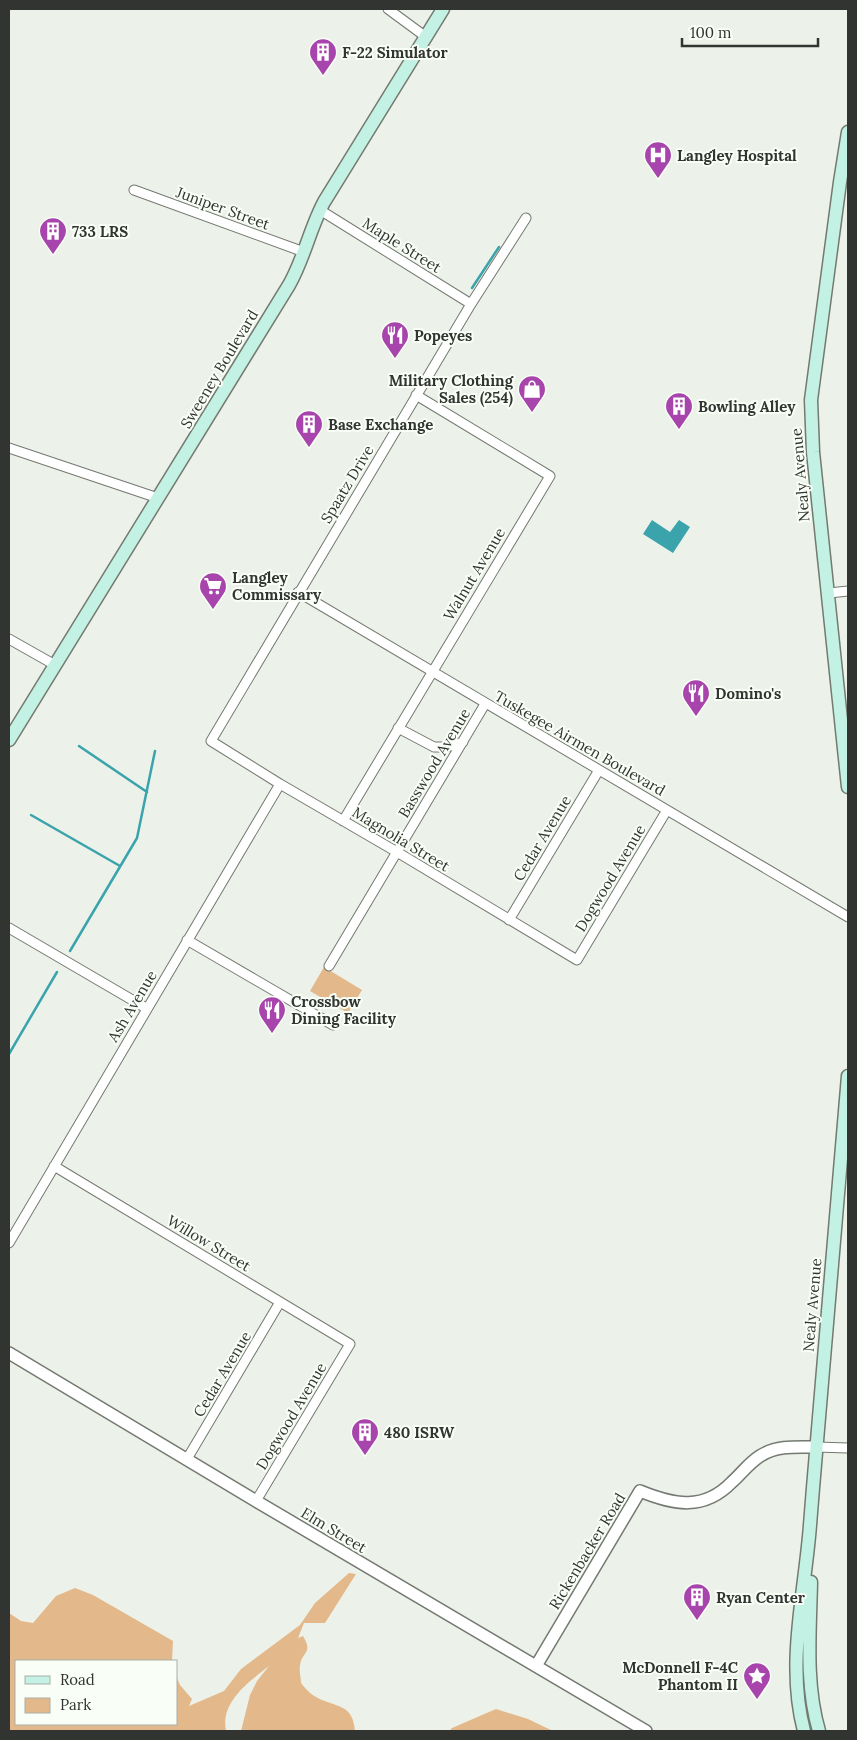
<svg xmlns="http://www.w3.org/2000/svg" width="857" height="1740" font-family="Lora,serif">
  <style>
    .green { fill: #e3b88b }
    .water { fill: #3aa3ac }
    .lines { fill: none; stroke-linecap: round; stroke-linejoin: round }
    .stream { stroke: #3aa3ac; stroke-width: 2.5 }
    .minor-casing { stroke: #747971; stroke-width: 11 }
    .tertiary-casing { stroke: #747971; stroke-width: 14 }
    .secondary-casing { stroke: #747971; stroke-width: 15 }
    .minor { stroke: #fff; stroke-width: 9 }
    .tertiary { stroke: #fff; stroke-width: 11 }
    .secondary { stroke: #c3f2e5; stroke-width: 12 }
    .labels { text-anchor: middle; dominant-baseline: central; stroke-width: 4; stroke-linejoin: round; paint-order: stroke }
    .poi-label { font-size: 15px; font-weight: bold; fill: #323431; stroke: #f9fff7; text-anchor: start }
    .street-label { font-size: 15px; fill: #323431; stroke: #f9fff7 }
  </style>
  <rect width="100%" height="100%" fill="#ecf2e9"/>
  <path class="green" d="M 324,967 L 362,990 L 348,1013 L 310,991 Z
    M 349,1573 L 356,1574 L 325,1623 L 304,1623 L 298,1638 L 303,1636 C 314,1654 301,1652 300,1666 C 299,1672 301,1678 301,1683 C 305,1688 310,1694 316,1697 C 336,1708 353,1703 355,1731 L 241,1731 L 250,1695 L 257,1681 L 269,1666 C 249,1682 220,1702 226,1731 L 9,1731 L 9,1613 L 21,1621 L 33,1623 L 56,1596 L 75,1588 L 93,1595 L 173,1641 L 172,1661 L 16,1661 L 16,1724 L 176,1724 L 176,1676 L 180,1685 L 192,1699 L 189,1706 L 224,1691 L 241,1669 L 300,1625 L 315,1603 Z
    M 496,1709 L 528,1719 L 553,1731 L 449,1731 L 452,1728 Z"/>
  <path class="water" d="M 652,520 L 670,532 L 679,520 L 690,527 L 673,553 L 643,534 Z"/>
  <g class="lines">
    <path class="stream" d="M 472,288 L 499,247
      M 79,746 L 147,792
      M 31,815 L 120,866
      M 70,951 L 137,838 L 155,751
      M 9,1054 L 57,972"/>
    <g class="minor-casing">
      <path id="minor" d="M 388,9 L 426,37
        M 134,190 L 304,252
        M 320,210 L 471,304
        M 526,218 L 471,304 L 211,741 L 280,784 L 397,852 L 577,960 L 667,810
        M 9,448 L 158,498
        M 298,592 L 848,917
        M 829,593 L 848,591
        M 9,639 L 55,665
        M 398,728 L 434,747 L 447,747 L 463,742
        M 343,821 L 550,476 L 416,395
        M 509,920 L 599,770
        M 9,928 L 146,1008
        M 187,940 L 333,1025
        M 329,966 L 485,704
        M 54,1166 L 350,1344 L 256,1501
        M 9,1243 L 280,784
        M 816,1447 L 848,1448
        M 187,1459 L 280,1302"/>
    </g>
    <g class="tertiary-casing">
      <path id="tertiary" d="M 9,1353 L 256,1501 L 646,1731
        M 536,1666 L 640,1491 C 674,1505 704,1511 732,1482 C 742,1473 749,1463 760,1456 C 777,1445 797,1447 816,1447"/>
    </g>
    <g class="secondary-casing">
      <path id="secondary" d="M 848,132 L 840,182 L 811,400 L 813,452 L 848,787
        M 9,740 L 289,285 C 304,259 310,228 324,202 L 443,9
        M 811,1582 C 810,1632 805,1683 819,1731
        M 804,1731 C 786,1663 805,1593 810,1525 C 822,1375 835,1225 848,1076"/>
    </g>
    <use href="#minor" class="minor"/>
    <use href="#tertiary" class="tertiary"/>
    <use href="#secondary" class="secondary"/>
  </g>
  <defs>
    <g id="building-pin" transform="scale(1.4375)"><path d="M0 17L-7.5 6A9.5 9.5 0 1 1 7.5 6Z" fill="#a745ac" stroke="#f9fff7"/><path d="M-4-6H4V6H1V3H-1V6H-4ZM-2.5-4.3h1.7v1.8h-1.7ZM.8-4.3h1.7v1.8H.8ZM-2.5-1h1.7V.8h-1.7ZM.8-1h1.7V.8H.8Z" fill="#fff"/></g>
    <g id="hospital-pin" transform="scale(1.4375)"><path d="M0 17L-7.5 6A9.5 9.5 0 1 1 7.5 6Z" fill="#a745ac" stroke="#f9fff7"/><path d="M-5-5h3v3.5h4V-5h3V5h-3V1.5h-4V5h-3Z" fill="#fff"/></g>
    <g id="restaurant-pin" transform="scale(1.4375)"><path d="M0 17L-7.5 6A9.5 9.5 0 1 1 7.5 6Z" fill="#a745ac" stroke="#f9fff7"/><path d="M-5-6h1v4h1v-4h1v4h1v-4h1v5L-1.5 .5V6h-2V.5L-5-1ZM5-6V6H3V1.5H1.5Q1.5-4 5-6Z" fill="#fff"/></g>
    <g id="shop-pin" transform="scale(1.4375)"><path d="M0 17L-7.5 6A9.5 9.5 0 1 1 7.5 6Z" fill="#a745ac" stroke="#f9fff7"/><path d="M-5-2.5h2.3a2.7 3.5 0 0 1 5.4 0H5L5.5 6h-11ZM-1.5-2.5h3a1.5 2.3 0 0 0-3 0Z" fill="#fff"/></g>
    <g id="supermarket-pin" transform="scale(1.4375)"><path d="M0 17L-7.5 6A9.5 9.5 0 1 1 7.5 6Z" fill="#a745ac" stroke="#f9fff7"/><path d="M-6-5.5h2.5l.6 2H6L4.5 2H-2.5L-4.4-4H-6ZM-1.5 3.2a1.3 1.3 0 1 0 .1 0ZM3 3.2a1.3 1.3 0 1 0 .1 0Z" fill="#fff"/></g>
    <g id="sight-pin" transform="scale(1.4375)"><path d="M0 17L-7.5 6A9.5 9.5 0 1 1 7.5 6Z" fill="#a745ac" stroke="#f9fff7"/><path d="M0-6L1.8-2.2L6-1.7L2.9 1.2L3.7 5.4L0 3.3L-3.7 5.4L-2.9 1.2L-6-1.7L-1.8-2.2Z" fill="#fff"/></g>
  </defs>
  <g fill-rule="evenodd">
    <use href="#building-pin" x="323" y="52"/>
    <use href="#hospital-pin" x="658" y="155"/>
    <use href="#building-pin" x="53" y="231"/>
    <use href="#restaurant-pin" x="395" y="335"/>
    <use href="#shop-pin" x="532" y="389"/>
    <use href="#building-pin" x="679" y="406"/>
    <use href="#building-pin" x="309" y="424"/>
    <use href="#supermarket-pin" x="213" y="586"/>
    <use href="#restaurant-pin" x="696" y="693"/>
    <use href="#restaurant-pin" x="272" y="1010"/>
    <use href="#building-pin" x="365" y="1432"/>
    <use href="#building-pin" x="697" y="1597"/>
    <use href="#sight-pin" x="757" y="1676"/>
  </g>
  <g class="labels">
    <g class="poi-label">
      <text x="342" y="52">F-22 Simulator</text>
      <text x="677" y="155">Langley Hospital</text>
      <text x="72" y="231">733 LRS</text>
      <text x="414" y="335">Popeyes</text>
      <text x="513" y="380" text-anchor="end">Military Clothing<tspan x="513" dy="17">Sales (254)</tspan></text>
      <text x="698" y="406">Bowling Alley</text>
      <text x="328" y="424">Base Exchange</text>
      <text x="232" y="577">Langley<tspan x="232" dy="17">Commissary</tspan></text>
      <text x="715" y="693">Domino's</text>
      <text x="291" y="1001">Crossbow<tspan x="291" dy="17">Dining Facility</tspan></text>
      <text x="384" y="1432">480 ISRW</text>
      <text x="716" y="1597">Ryan Center</text>
      <text x="738" y="1667" text-anchor="end">McDonnell F-4C<tspan x="738" dy="17">Phantom II</tspan></text>
    </g>
    <g class="street-label">
      <text transform="translate(223 208) rotate(20)">Juniper Street</text>
      <text transform="translate(402 245) rotate(32)">Maple Street</text>
      <text transform="translate(219 369) rotate(-59)">Sweeney Boulevard</text>
      <text transform="translate(800 475) rotate(-95)">Nealy Avenue</text>
      <text transform="translate(347 484) rotate(-59)">Spaatz Drive</text>
      <text transform="translate(474 574) rotate(-59)">Walnut Avenue</text>
      <text transform="translate(580 743) rotate(30)">Tuskegee Airmen Boulevard</text>
      <text transform="translate(434 763) rotate(-59)">Basswood Avenue</text>
      <text transform="translate(542 838) rotate(-59)">Cedar Avenue</text>
      <text transform="translate(401 839) rotate(31)">Magnolia Street</text>
      <text transform="translate(610 878) rotate(-59)">Dogwood Avenue</text>
      <text transform="translate(132 1006) rotate(-59)">Ash Avenue</text>
      <text transform="translate(209 1243) rotate(31)">Willow Street</text>
      <text transform="translate(812 1305) rotate(-85)">Nealy Avenue</text>
      <text transform="translate(222 1374) rotate(-59)">Cedar Avenue</text>
      <text transform="translate(291 1416) rotate(-59)">Dogwood Avenue</text>
      <text transform="translate(334 1530) rotate(31)">Elm Street</text>
      <text transform="translate(587 1551) rotate(-59)">Rickenbacker Road</text>
    </g>
  </g>
  <rect width="857" height="1740" fill="none" stroke="#323431" stroke-width="20"/>
  <rect x="15" y="1660" width="162" height="65" fill="#f9fff7" stroke="#a9aea8"/>
  <rect x="25" y="1676" width="25" height="8" fill="#c3f2e5" stroke="#a9aea8"/>
  <text x="60" y="1685" font-size="15" fill="#323431">Road</text>
  <rect x="25" y="1698" width="25" height="15" fill="#e3b88b" stroke="#a9aea8"/>
  <text x="60" y="1710" font-size="15" fill="#323431">Park</text>
  <path d="M682 38v8h136v-8" fill="none" stroke="#323431" stroke-width="2.5"/>
  <text x="690" y="38" font-size="15" fill="#323431" stroke="#f9fff7" stroke-width="4" paint-order="stroke">100 m</text>
</svg>
